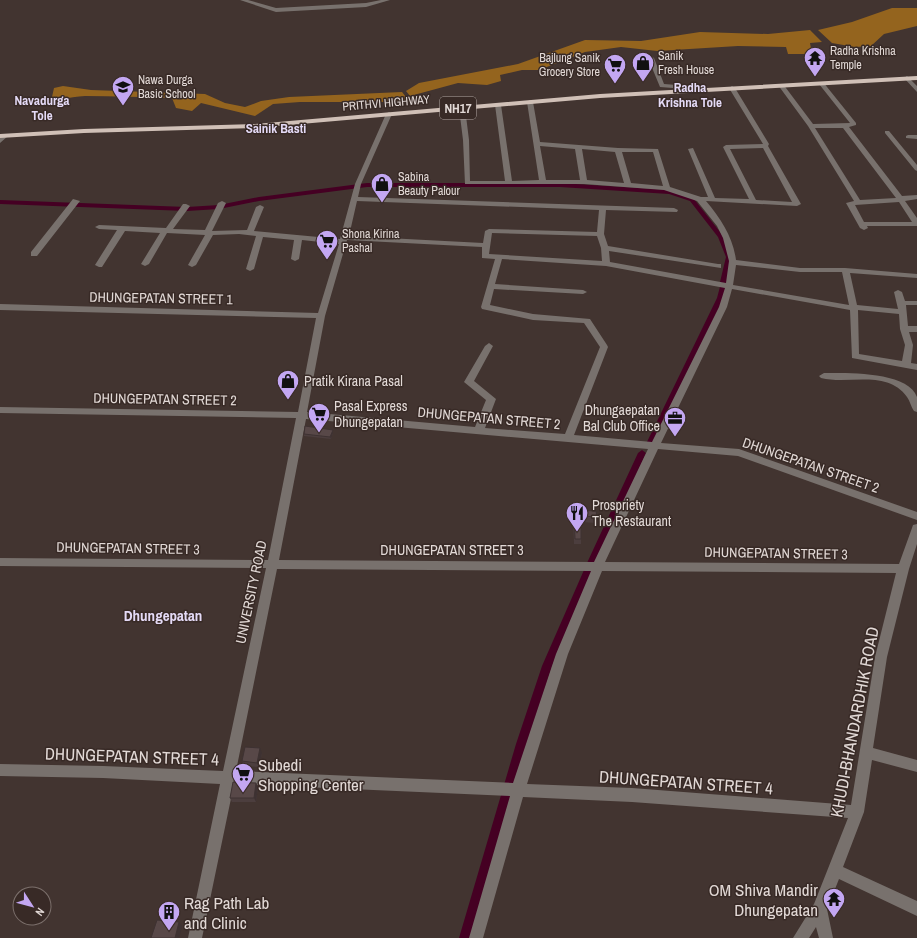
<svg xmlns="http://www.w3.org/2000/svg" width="917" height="938" font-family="'Archivo Narrow',sans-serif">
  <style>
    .forest { fill: #94641e }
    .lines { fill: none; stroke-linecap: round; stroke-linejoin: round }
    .canal { fill: #450023; fill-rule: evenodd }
    .minor { fill: #78716d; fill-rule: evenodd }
    .highway { fill: #d0c0b7; fill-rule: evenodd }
    .wall { fill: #4c3e3e }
    .shaded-wall { fill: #3e3232 }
    .building { fill: #584848; stroke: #3e3232 }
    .labels { text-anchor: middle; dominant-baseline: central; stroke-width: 3; stroke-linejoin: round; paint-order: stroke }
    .far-poi-label { font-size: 12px; fill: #e2d9d6; stroke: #382a26; text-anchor: start }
    .far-street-label { font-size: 12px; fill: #e2d9d6; stroke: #382a26 }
    .far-neighbourhood-label { font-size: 13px; font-weight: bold; fill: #e4daf6; stroke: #382a26 }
    .shield { fill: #382a26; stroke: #afa4a1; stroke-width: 1 }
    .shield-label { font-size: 13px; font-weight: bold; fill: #e2d9d6 }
    .street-label { font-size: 14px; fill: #e2d9d6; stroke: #382a26 }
    .poi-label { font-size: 14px; fill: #e2d9d6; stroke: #382a26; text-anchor: start }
    .neighbourhood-label { font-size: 15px; font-weight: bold; fill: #e4daf6; stroke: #382a26 }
    .near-street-label { font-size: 17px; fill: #e2d9d6; stroke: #382a26 }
    .near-poi-label { font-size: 17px; fill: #e2d9d6; stroke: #382a26; text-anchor: start }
  </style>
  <rect width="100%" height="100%" fill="#423430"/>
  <path class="forest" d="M 892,8 L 917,8 L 917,26 L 884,34 L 871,46 L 855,47 L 832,43 L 818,30 L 852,22 Z
    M 810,30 L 822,42 L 810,43 L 812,54 L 788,54 L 786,47 L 738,46 L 657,51 L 621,47 L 585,52 L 539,70 L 522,70 L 500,75 L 501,81 L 487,85 L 458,83 L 410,96 L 406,91 L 419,83 L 518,64 L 585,40 L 641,41 L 700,32 L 768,34 Z
    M 63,86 L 91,90 L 205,94 L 225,103 L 245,107 L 261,101 L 289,97 L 402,92 L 410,102 L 300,102 L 273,104 L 255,116 L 201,103 L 192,111 L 176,108 L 172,98 C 143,97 114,96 85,96 C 74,96 62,101 52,97 L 54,88 Z"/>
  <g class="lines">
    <path class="canal" d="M 367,183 L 560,183 L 670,190 L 694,199 L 724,237 L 732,257 L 725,298 L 653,446 L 647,446 L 646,444 L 717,298 L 721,283 L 720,282 L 726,257 L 718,237 L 690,201 L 669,194 L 560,187 L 367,187 L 259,201 L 219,209 L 187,211 L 0,204 L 0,200 L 187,207 L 219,205 L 259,197 Z
      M 642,450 L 646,453 L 597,563 L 595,566 L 592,567 L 594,570 L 552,666 L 528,744 L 473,938 L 459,938 L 516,744 L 542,666 L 584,570 L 585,567 L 589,566 L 587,563 L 638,453 Z"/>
    <path class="minor" d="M 240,0 L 248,0 L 276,8 L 366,3 L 381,0 L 390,0 L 366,7 L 276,12 Z
      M 651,56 L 654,58 L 664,84 L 677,85 L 683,91 L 682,92 L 678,92 L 673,88 L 660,87 L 648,58 Z
      M 907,76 L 917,86 L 917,92 L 904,78 Z
      M 819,82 L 823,82 L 856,123 L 856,125 L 849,127 L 902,196 L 917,195 L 917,199 L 905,201 L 917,218 L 917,226 L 867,226 L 868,228 L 864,230 L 860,228 L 846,203 L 854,201 L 808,126 L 778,85 L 783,84 L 813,124 L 850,123 L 819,84 ZM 815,128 L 843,128 L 896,198 L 860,200 ZM 899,202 L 912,222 L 864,222 L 855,205 Z
      M 732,86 L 735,88 L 769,144 L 768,146 L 801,204 L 797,206 L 706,201 C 721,219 733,237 736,260 L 800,268 L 845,268 L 917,274 L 917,278 L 850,273 L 857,305 L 898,309 L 894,292 L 898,290 L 902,292 L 905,301 L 917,301 L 917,305 L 906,305 L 908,326 L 917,326 L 917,332 L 909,332 L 913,345 L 911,363 L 917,364 L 917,370 L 852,358 L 850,310 L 732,289 L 727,307 L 661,443 L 739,449 L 917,512 L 917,520 L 738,456 L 658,449 L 605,562 L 899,564 L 912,528 L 913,525 L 917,524 L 917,544 L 909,569 L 887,657 L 873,748 L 917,760 L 917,772 L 872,760 L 864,812 L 843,867 L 917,901 L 917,916 L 839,879 L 827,909 L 833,938 L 819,938 L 816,927 L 809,938 L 793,938 L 814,904 L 848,818 L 632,802 L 523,797 L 483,938 L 469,938 L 510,796 L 234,784 L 202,938 L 188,938 L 220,784 L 103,778 L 0,776 L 0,764 L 103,766 L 223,771 L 266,568 L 0,566 L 0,558 L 268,560 L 296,418 L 0,413 L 0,407 L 298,412 L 316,318 L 0,310 L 0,304 L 318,313 L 339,244 L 302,240 L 299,259 L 295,261 L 291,259 L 294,240 L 263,237 L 254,269 L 250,271 L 246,269 L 256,236 L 239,234 L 213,235 L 196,265 L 192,267 L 188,265 L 205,235 L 167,233 L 149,264 L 145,266 L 141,264 L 160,233 L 125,231 L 102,267 L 99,267 L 95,265 L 117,230 L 99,229 L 95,227 L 99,225 L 166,228 L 183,204 L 186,204 L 190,206 L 173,229 L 205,230 L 218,203 L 222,201 L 226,203 L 212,231 L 247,230 L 256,207 L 260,205 L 264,207 L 254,231 L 340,239 L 355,184 L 386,114 L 389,112 L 392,114 L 361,184 L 358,197 L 674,208 L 678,210 L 677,212 L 606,210 L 604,234 L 608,246 L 718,264 L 721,264 L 721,268 L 609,251 L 610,262 L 726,283 L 729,261 L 723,238 L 717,226 L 697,201 L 664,190 L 584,184 L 465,184 L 463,140 L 459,108 L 462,106 L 465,108 L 469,140 L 470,181 L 505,181 L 495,105 L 498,103 L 501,105 L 512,181 L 539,180 L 527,102 L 530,100 L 533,102 L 540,142 L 618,148 L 658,149 L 670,187 L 701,197 L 708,197 L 688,149 L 693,148 L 715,198 L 749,199 L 723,147 L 726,145 L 763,144 L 729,88 ZM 540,146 L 575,149 L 580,180 L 546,180 ZM 763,148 L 792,202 L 756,200 L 730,149 ZM 582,149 L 615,152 L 624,183 L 587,180 ZM 622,152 L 653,152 L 663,186 L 631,183 ZM 357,201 L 599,210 L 597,232 L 489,229 L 485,231 L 483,243 L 349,236 ZM 492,233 L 597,236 L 601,248 L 602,261 L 489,254 ZM 347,240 L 482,247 L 482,258 L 495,259 L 481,307 L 482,309 L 533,320 L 584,323 L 600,347 L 565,434 L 485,428 L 496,399 L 474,381 L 493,346 L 489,343 L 485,346 L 464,382 L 486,400 L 475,427 L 307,412 L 325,316 ZM 502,259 L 606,266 L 725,288 L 719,307 L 652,442 L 574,435 L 608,347 L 607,345 L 590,319 L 533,314 L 490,305 L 494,289 L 583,294 L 587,292 L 583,290 L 495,284 ZM 736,265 L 800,272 L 842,272 L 849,305 L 733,285 ZM 858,310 L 899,314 L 900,329 L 905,345 L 902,361 L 859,354 ZM 306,419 L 648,449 L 594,562 L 279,560 ZM 277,569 L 591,571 L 556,654 L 513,783 L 236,771 ZM 602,571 L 896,573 L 875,657 L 851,805 L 632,788 L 527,784 L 568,654 Z
      M 885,131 L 889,131 L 917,165 L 917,171 L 915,170 L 885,133 Z
      M 3,135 L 8,136 L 0,143 L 0,137 Z
      M 908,135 L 917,135 L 917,139 L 906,138 L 906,136 Z
      M 73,199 L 80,201 L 37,256 L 31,256 L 31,252 Z
      M 824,373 C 846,373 908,371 917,397 C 917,401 917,408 917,412 L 914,411 C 911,407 910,401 907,397 C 887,369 848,385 821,378 L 819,376 Z"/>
    <path class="highway" d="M 917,76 L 917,80 L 600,98 L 255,128 L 84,133 L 0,138 L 0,134 L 84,129 L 255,124 L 600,94 Z"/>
  </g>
  <path class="wall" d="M 333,430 L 333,433 L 331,439 L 304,436 L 304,434 Z
    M 574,510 L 597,517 L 596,523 L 581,522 L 581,544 L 574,544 L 573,515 Z
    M 262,753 L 259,767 L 244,766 L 242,761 Z
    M 256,783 L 258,787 L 256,802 L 232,802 L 230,798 Z"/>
  <path class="shaded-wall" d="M 333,430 L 333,433 L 331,439 L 330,437 Z
    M 260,748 L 262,753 L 259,767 L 257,763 Z
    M 256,783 L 258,787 L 256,802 L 254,798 Z
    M 179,922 L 182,926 L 179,938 L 175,938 Z"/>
  <path class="building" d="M 305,426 L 333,430 L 330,437 L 304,434 Z
    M 574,510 L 596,511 L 597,517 L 581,516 L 581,539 L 575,539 Z
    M 245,747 L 260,748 L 257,763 L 242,761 Z
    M 233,782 L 256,783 L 254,798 L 230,798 Z
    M 157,920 L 179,922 L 175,938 L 151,938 Z"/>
  <defs>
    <g id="temple-pin" transform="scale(1.15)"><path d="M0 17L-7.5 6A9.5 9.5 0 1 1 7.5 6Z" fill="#c3a7f2" stroke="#382a26"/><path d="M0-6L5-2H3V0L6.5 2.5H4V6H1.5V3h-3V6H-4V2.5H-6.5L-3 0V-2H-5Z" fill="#111"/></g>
    <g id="shop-pin" transform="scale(1.15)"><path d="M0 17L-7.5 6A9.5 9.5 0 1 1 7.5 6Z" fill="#c3a7f2" stroke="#382a26"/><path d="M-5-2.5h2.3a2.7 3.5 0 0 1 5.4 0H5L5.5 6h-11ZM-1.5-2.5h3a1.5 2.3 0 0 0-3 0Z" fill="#111"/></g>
    <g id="supermarket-pin" transform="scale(1.15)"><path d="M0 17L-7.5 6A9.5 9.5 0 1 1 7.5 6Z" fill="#c3a7f2" stroke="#382a26"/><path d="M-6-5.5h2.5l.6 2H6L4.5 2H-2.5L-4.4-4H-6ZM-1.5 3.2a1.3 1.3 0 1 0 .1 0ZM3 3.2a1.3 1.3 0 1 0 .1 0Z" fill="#111"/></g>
    <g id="school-pin" transform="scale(1.15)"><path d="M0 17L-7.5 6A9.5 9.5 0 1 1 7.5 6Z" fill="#c3a7f2" stroke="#382a26"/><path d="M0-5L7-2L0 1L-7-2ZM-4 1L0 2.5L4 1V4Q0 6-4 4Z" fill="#111"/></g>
    <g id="office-pin" transform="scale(1.15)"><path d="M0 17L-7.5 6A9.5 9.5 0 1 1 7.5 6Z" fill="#c3a7f2" stroke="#382a26"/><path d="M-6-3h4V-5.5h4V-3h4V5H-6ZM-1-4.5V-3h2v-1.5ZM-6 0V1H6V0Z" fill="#111"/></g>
    <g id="restaurant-pin" transform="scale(1.15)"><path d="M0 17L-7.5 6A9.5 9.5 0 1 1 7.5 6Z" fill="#c3a7f2" stroke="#382a26"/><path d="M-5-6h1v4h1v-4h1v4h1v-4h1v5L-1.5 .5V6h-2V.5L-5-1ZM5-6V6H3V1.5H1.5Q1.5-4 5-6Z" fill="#111"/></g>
    <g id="building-pin" transform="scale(1.15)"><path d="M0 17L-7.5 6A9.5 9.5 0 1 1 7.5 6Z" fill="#c3a7f2" stroke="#382a26"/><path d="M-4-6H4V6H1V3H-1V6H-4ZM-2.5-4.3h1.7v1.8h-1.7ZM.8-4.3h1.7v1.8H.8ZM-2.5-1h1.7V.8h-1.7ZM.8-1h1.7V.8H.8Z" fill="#111"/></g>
  </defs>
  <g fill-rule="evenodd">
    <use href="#temple-pin" x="815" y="58"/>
    <use href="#shop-pin" x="643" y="63"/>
    <use href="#supermarket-pin" x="615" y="65"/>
    <use href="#school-pin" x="123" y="87"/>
    <use href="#shop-pin" x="382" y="184"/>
    <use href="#supermarket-pin" x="327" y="241"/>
    <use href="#shop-pin" x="288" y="381"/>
    <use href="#supermarket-pin" x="319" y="414"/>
    <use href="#office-pin" x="675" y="418"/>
    <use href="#restaurant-pin" x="577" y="513"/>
    <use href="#supermarket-pin" x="243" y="774"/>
    <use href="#temple-pin" x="834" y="899"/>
    <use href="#building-pin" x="169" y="912"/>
  </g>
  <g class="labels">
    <g class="far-poi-label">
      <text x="830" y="51">Radha Krishna<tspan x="830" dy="14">Temple</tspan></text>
      <text x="658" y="56">Sanik<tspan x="658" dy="14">Fresh House</tspan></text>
      <text x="600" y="58" text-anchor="end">Bajlung Sanik<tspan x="600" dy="14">Grocery Store</tspan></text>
      <text x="138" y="80">Nawa Durga<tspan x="138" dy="14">Basic School</tspan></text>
      <text x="398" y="177">Sabina<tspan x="398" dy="14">Beauty Palour</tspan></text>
      <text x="342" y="234">Shona Kirina<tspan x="342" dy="14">Pashal</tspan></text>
    </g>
    <g class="far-street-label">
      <text transform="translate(386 103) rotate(-5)">PRITHVI HIGHWAY</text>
    </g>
    <g class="far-neighbourhood-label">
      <text x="690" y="87">Radha<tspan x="690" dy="15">Krishna Tole</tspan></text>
      <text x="42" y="100">Navadurga<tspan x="42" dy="15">Tole</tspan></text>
      <text x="276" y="128">Sainik Basti</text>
    </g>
    <rect class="shield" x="440" y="97" width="36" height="22" rx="3"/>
    <g class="shield-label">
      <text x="458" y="108">NH17</text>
    </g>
    <g class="street-label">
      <text transform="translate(161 298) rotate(1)">DHUNGEPATAN STREET 1</text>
      <text transform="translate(165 399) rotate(1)">DHUNGEPATAN STREET 2</text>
      <text transform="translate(489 418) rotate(5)">DHUNGEPATAN STREET 2</text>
      <text transform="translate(811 465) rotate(19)">DHUNGEPATAN STREET 2</text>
      <text transform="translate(128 548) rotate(1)">DHUNGEPATAN STREET 3</text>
      <text x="452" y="550">DHUNGEPATAN STREET 3</text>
      <text transform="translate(776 553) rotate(1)">DHUNGEPATAN STREET 3</text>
      <text transform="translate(251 592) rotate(-78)">UNIVERSITY ROAD</text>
    </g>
    <g class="poi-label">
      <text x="304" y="381">Pratik Kirana Pasal</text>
      <text x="334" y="406">Pasal Express<tspan x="334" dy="16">Dhungepatan</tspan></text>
      <text x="660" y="410" text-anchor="end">Dhungaepatan<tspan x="660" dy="16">Bal Club Office</tspan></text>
      <text x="592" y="505">Prospriety<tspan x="592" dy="16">The Restaurant</tspan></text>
    </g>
    <g class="neighbourhood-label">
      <text x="163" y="615">Dhungepatan</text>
    </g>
    <g class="near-street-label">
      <text transform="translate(854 722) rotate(-79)">KHUDI-BHANDARDHIK ROAD</text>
      <text transform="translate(132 756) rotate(2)">DHUNGEPATAN STREET 4</text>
      <text transform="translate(686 782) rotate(4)">DHUNGEPATAN STREET 4</text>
    </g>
    <g class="near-poi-label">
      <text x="258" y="764">Subedi<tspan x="258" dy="20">Shopping Center</tspan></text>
      <text x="818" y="889" text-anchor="end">OM Shiva Mandir<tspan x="818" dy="20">Dhungepatan</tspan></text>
      <text x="184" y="902">Rag Path Lab<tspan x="184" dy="20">and Clinic</tspan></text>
    </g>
  </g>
  <g transform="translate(32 906) rotate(126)"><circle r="19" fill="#382a26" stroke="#7c706c"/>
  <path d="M0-3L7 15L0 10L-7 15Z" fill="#c3a7f2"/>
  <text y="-6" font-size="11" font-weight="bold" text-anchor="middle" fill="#e2d9d6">N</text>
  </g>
</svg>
